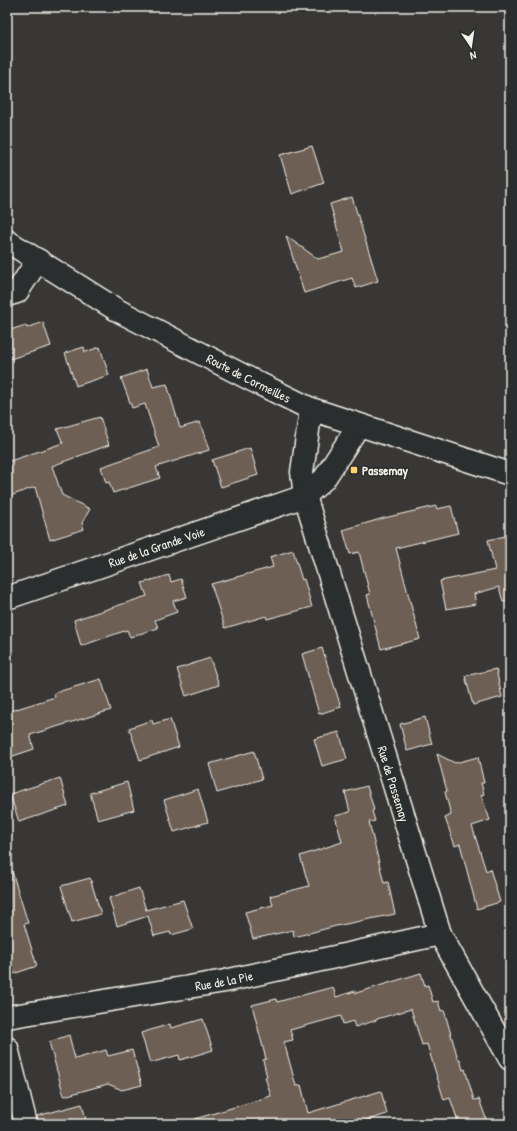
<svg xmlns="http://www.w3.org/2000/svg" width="517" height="1131" font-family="'Patrick Hand',sans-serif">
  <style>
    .building { fill: #6e5f55; stroke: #f4f1e8 }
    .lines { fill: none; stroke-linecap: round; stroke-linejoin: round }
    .minor-casing { stroke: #f4f1e8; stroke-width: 25 }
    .secondary-casing { stroke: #f4f1e8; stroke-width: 25 }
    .minor { stroke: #2a2d2e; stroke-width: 22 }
    .secondary { stroke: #2a2d2e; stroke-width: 22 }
    .poi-dot { fill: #ffd166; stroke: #2a2d2e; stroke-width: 1.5 }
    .labels { text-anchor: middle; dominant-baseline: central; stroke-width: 3; stroke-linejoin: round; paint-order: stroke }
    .street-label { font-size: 13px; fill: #f4f1e8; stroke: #2a2d2e }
    .poi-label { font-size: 13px; font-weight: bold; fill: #f4f1e8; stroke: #2a2d2e; text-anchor: start }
  </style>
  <rect width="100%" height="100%" fill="#383736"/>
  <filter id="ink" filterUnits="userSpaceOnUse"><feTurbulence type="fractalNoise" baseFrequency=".025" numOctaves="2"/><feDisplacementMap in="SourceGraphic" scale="8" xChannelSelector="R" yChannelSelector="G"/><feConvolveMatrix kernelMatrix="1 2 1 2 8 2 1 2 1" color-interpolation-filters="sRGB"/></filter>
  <g filter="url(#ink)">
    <path class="building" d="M 312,146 L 324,183 L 292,194 L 280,155 Z
      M 352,197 L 378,281 L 356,288 L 352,278 L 304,293 L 286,236 L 318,259 L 344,252 L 330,204 Z
      M 43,322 L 51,346 L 7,360 L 7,331 L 26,325 L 27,328 Z
      M 84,347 L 85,352 L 100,347 L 109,375 L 76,386 L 65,353 Z
      M 147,369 L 153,387 L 167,384 L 180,428 L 200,422 L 209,450 L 156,467 L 160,478 L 113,493 L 109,482 L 106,483 L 101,467 L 159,447 L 145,404 L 132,408 L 121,378 Z
      M 100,417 L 109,445 L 52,466 L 62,495 L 90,509 L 82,523 L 84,529 L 50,540 L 35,487 L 7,497 L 7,462 L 63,443 L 57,429 Z
      M 250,448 L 258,475 L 221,487 L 212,460 Z
      M 436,506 L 437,509 L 451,506 L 458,533 L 396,548 L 420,639 L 381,649 L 367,595 L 370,594 L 359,552 L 350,554 L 343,530 L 384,518 Z
      M 510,535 L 510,601 L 503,602 L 499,587 L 474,594 L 476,604 L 446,609 L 440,581 L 495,570 L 488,540 Z
      M 293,550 L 302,580 L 304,579 L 312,607 L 267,619 L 266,616 L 225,628 L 211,584 L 273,567 L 270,557 Z
      M 169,575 L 171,582 L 181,579 L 187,597 L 173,601 L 177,612 L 155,620 L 158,628 L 130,637 L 127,630 L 81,646 L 74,620 L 147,596 L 142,583 Z
      M 322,648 L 341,707 L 319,714 L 302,654 Z
      M 210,658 L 219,685 L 186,696 L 177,669 Z
      M 496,669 L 502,697 L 473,705 L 465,676 Z
      M 101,679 L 111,710 L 30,735 L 34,749 L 7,758 L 7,712 L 55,697 L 54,693 Z
      M 425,717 L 432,744 L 407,751 L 400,724 Z
      M 170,719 L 179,747 L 140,760 L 129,728 L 152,720 L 153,724 Z
      M 339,732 L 347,759 L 322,766 L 314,739 Z
      M 254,751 L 262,779 L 217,793 L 209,764 Z
      M 437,754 L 455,763 L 478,757 L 484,783 L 481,783 L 484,794 L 481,795 L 490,820 L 472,826 L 486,871 L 490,869 L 500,902 L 477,909 L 460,844 L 455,846 L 445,818 L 451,815 L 445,792 L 447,791 Z
      M 60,778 L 68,806 L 19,822 L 10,794 Z
      M 127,782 L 134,810 L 98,820 L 90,793 Z
      M 367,786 L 374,810 L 372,811 L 375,821 L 369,822 L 384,883 L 388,882 L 395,914 L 336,926 L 294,937 L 293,930 L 253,939 L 245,912 L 273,905 L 270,896 L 309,886 L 300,856 L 342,842 L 335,816 L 350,812 L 345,792 Z
      M 198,789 L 208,822 L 174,832 L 164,800 Z
      M 11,868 L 28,923 L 24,924 L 37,966 L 13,974 L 7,957 L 7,869 Z
      M 90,878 L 101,914 L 72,922 L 61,886 Z
      M 139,888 L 146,910 L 183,900 L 193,929 L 171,935 L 170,932 L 154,936 L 148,916 L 117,926 L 109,898 Z
      M 421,973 L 425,986 L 428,985 L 433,1002 L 438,1001 L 441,1011 L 444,1010 L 458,1059 L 460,1059 L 463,1070 L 465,1069 L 474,1100 L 479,1099 L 488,1124 L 459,1124 L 450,1098 L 444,1100 L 427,1044 L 422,1045 L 411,1009 L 377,1019 L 377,1020 L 355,1027 L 353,1021 L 343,1024 L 341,1016 L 290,1030 L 293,1040 L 284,1042 L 296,1086 L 301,1085 L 308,1113 L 381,1091 L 387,1114 L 355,1124 L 196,1124 L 195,1119 L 271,1096 L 265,1077 L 267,1077 L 263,1060 L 266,1059 L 252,1005 L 276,999 L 277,1002 L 333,987 L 336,997 L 355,991 L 356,993 Z
      M 203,1019 L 213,1050 L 180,1060 L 179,1055 L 150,1063 L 141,1033 L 170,1024 L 171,1028 Z
      M 69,1035 L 75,1059 L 106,1050 L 108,1056 L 132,1050 L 142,1085 L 122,1090 L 108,1084 L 64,1096 L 49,1042 Z
      M 82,1104 L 87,1124 L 38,1124 L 37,1116 Z"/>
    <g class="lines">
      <g class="minor-casing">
        <g id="minor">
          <path d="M 7,295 L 17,292 L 38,260"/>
          <path id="s1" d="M 311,409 L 302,472 L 305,496 L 440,934 L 510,1059"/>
          <path id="s2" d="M 7,598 L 305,496 L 324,479 L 359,425"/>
          <path id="s3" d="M 7,1017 L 225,981 L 440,934"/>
          <path d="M 7,1048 L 26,1124"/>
        </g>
      </g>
      <g class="secondary-casing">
        <g id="secondary">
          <path id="s4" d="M 7,241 L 117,310 L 248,378 L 311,409 L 510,474"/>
        </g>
      </g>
      <use href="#minor" class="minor"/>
      <use href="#secondary" class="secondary"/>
    </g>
  </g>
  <rect class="poi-dot" x="350" y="466" width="8" height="8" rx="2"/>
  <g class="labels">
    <g class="street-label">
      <text stroke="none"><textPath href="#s4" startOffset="278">Route de Cormeilles</textPath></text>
      <text stroke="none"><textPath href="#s2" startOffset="158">Rue de la Grande Voie</textPath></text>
      <text stroke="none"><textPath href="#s1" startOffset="389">Rue de Passemay</textPath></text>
      <text stroke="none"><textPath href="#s3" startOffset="220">Rue de la Pie</textPath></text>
    </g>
    <g class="poi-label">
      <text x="362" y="470">Passemay</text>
    </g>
  </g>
  <rect width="517" height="1131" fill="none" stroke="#2a2d2e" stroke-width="24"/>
  <rect x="12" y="12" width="493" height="1107" fill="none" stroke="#f4f1e8" stroke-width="1.5" filter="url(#ink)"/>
  <g transform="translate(471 46) rotate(167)" stroke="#2a2d2e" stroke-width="3" paint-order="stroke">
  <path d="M0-3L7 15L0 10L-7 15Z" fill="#f4f1e8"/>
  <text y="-6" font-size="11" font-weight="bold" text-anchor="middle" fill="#f4f1e8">N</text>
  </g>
</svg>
